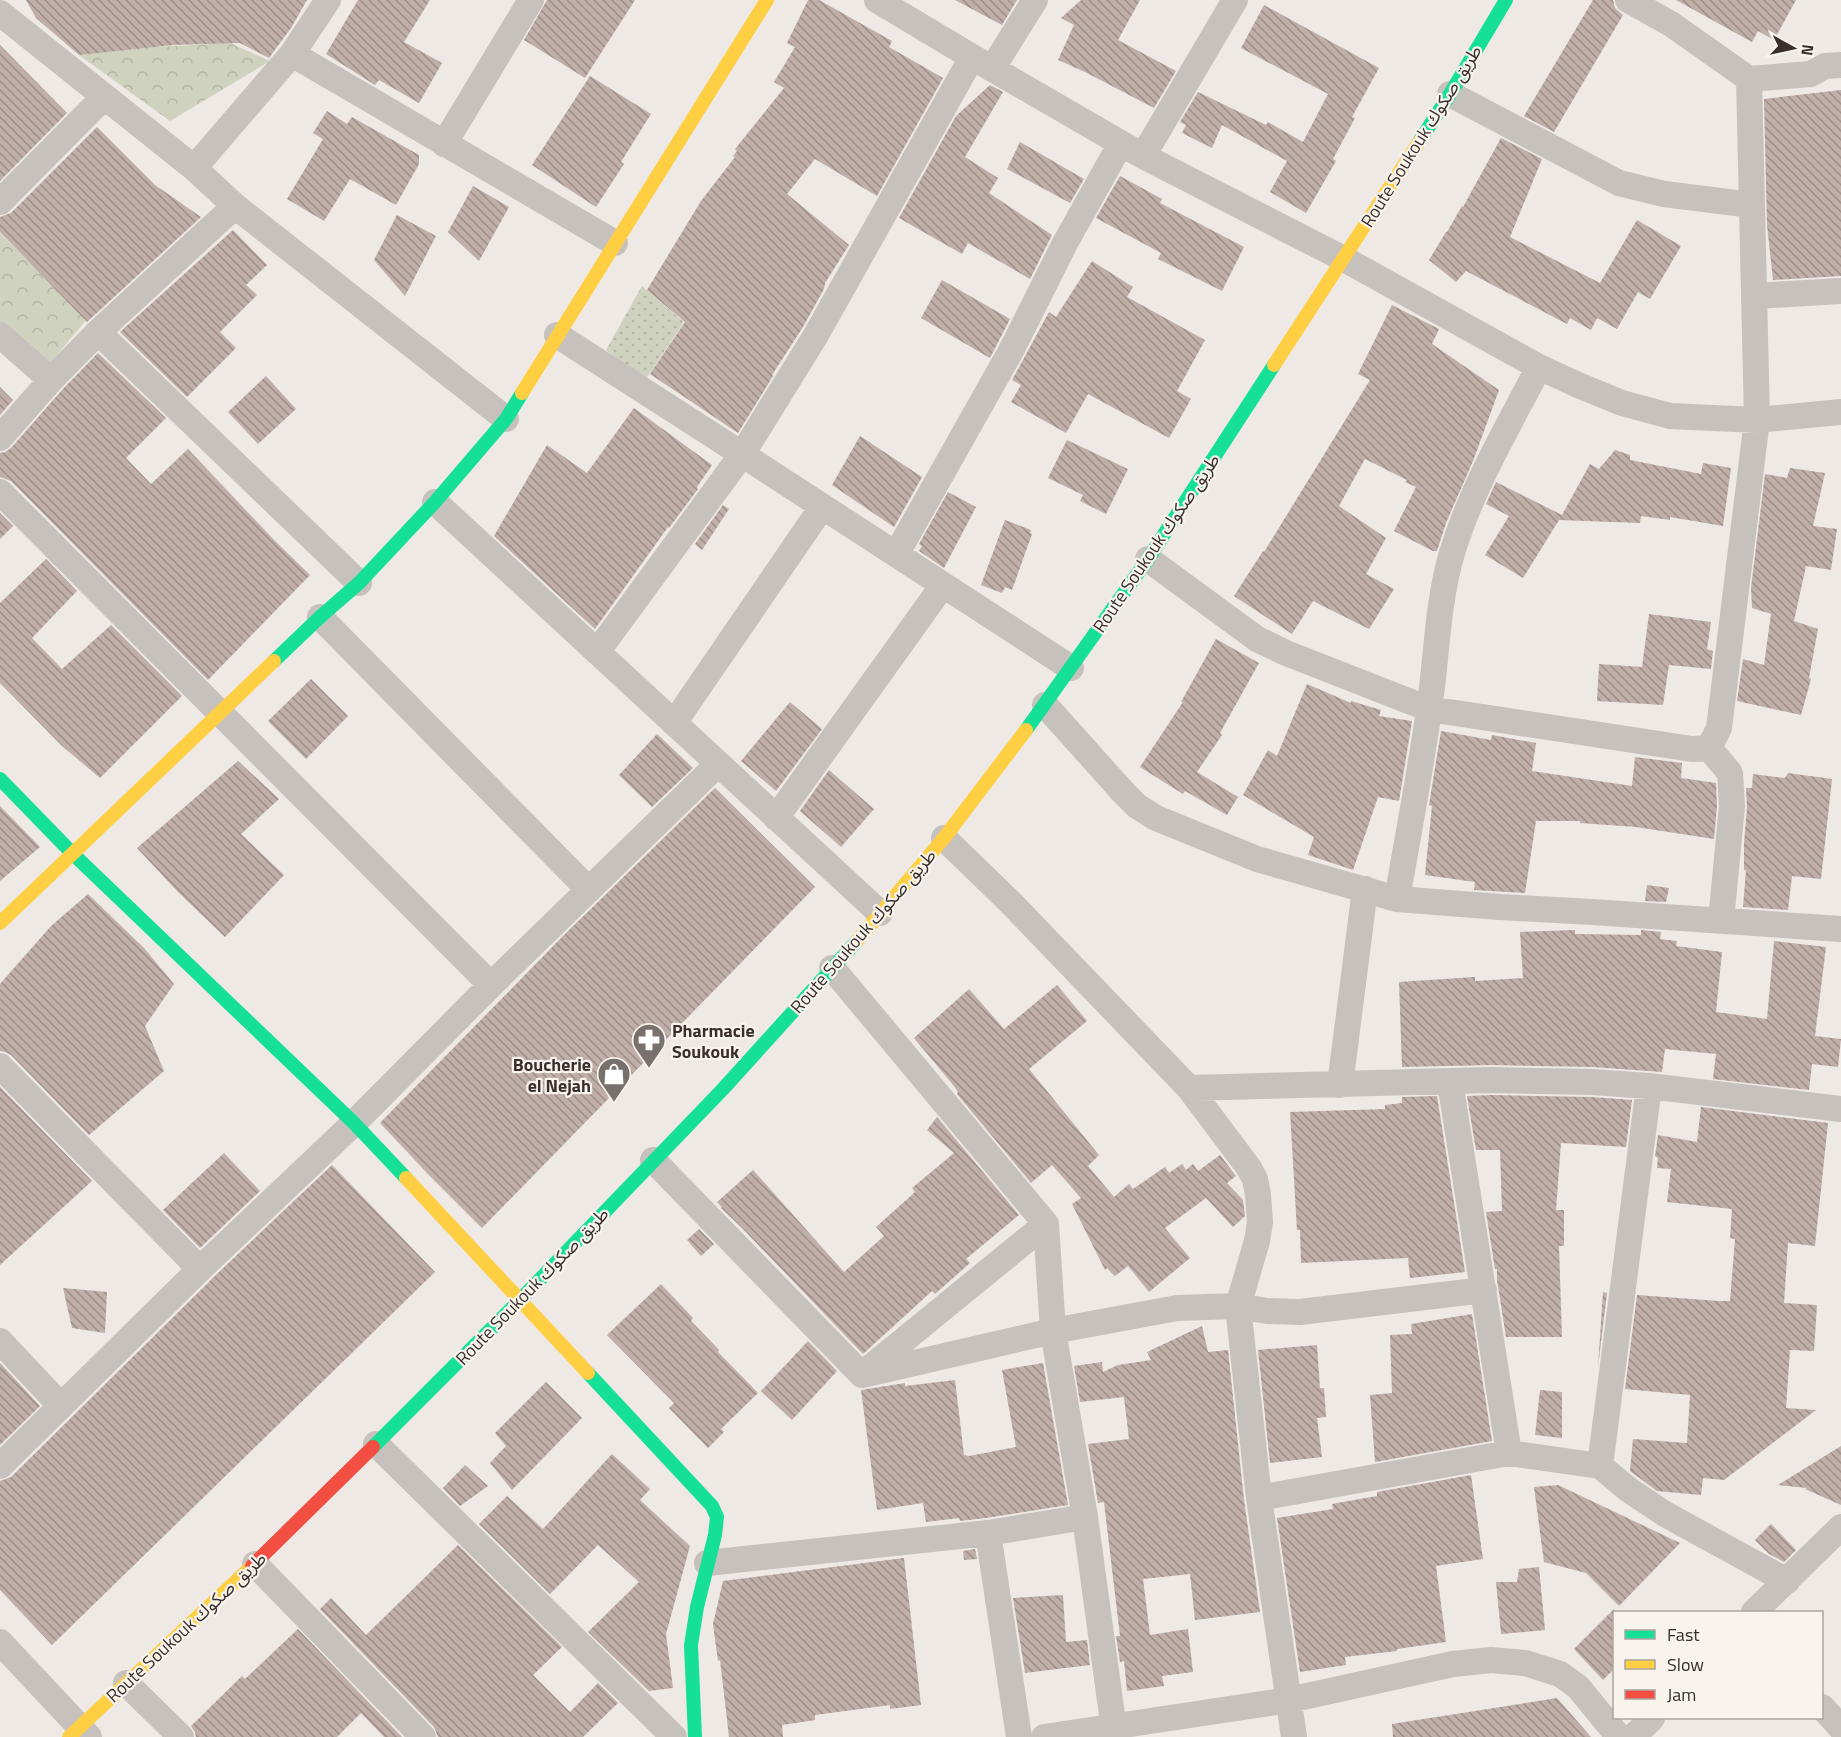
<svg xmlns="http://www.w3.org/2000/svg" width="1841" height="1737" font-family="'Titillium Web','Noto Sans Arabic',sans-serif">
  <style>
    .grass { fill: url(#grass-dots) }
    .forest { fill: url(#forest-crowns) }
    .building { fill: url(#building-back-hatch) }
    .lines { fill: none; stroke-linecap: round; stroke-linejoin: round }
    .street { stroke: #c7c1bd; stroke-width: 26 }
    .fast { stroke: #16e098; stroke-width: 14 }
    .slow { stroke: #ffcf43; stroke-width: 14 }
    .jam { stroke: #f24e42; stroke-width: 14 }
    .labels { text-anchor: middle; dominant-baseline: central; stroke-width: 4.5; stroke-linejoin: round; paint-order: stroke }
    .street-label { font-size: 18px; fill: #382f2b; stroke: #f9f3ed }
    .poi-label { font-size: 18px; font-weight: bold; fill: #382f2b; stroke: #f9f3ed; text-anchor: start }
  </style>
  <defs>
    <pattern id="grass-dots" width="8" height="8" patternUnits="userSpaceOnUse" patternTransform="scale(1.5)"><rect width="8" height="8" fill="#d0d2c0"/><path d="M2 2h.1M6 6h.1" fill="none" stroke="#b3b5a5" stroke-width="1.8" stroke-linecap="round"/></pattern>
    <pattern id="forest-crowns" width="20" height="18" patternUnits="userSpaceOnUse" patternTransform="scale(1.5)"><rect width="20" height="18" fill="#d0d2c0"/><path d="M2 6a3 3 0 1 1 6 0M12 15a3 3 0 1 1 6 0" fill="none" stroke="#b3b5a5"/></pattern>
    <pattern id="building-back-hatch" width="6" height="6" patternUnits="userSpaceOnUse" patternTransform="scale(1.5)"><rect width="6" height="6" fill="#c0aea8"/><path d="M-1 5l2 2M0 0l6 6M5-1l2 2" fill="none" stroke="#9d8e89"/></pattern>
  </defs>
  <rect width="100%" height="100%" fill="#eee9e4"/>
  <path class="grass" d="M 642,286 L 684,322 L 644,382 L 606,350 Z"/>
  <path class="forest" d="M 230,43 L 270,61 L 170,121 L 79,55 L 135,48 Z
    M 0,233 L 86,320 L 49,365 L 0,324 Z"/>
  <path class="building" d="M 26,0 L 307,0 L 291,28 L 269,58 L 240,43 L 173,45 L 79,55 L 36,18 Z
    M 358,0 L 430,0 L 404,42 L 442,63 L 419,103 L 379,80 L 375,85 L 326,54 Z
    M 547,0 L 635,0 L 585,78 L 524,40 Z
    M 808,0 L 819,0 L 892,41 L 889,47 L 943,78 L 877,196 L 815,159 L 787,194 L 849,245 L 825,283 L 824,289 L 803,327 L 772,375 L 773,376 L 738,433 L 650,374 L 685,322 L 647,290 L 701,201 L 735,157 L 733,156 L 737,151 L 735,149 L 784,88 L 774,82 L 795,47 L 787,43 Z
    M 955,0 L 1017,0 L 1002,25 Z
    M 1081,0 L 1140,0 L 1118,40 L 1176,71 L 1154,108 L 1085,72 L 1058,60 L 1074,25 L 1061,18 Z
    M 1593,0 L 1613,0 L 1615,8 L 1623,15 L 1554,132 L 1524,116 Z
    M 1676,0 L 1796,0 L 1774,40 L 1758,31 L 1752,42 Z
    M 1264,5 L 1379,68 L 1352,117 L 1355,118 L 1333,159 L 1336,161 L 1306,213 L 1270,192 L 1287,161 L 1222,125 L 1212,148 L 1182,133 L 1186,125 L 1180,122 L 1198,92 L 1266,125 L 1268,122 L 1303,142 L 1328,94 L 1241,48 Z
    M 0,45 L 67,113 L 0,181 Z
    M 590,76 L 651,114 L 621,162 L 624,164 L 596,207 L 532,165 Z
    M 990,85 L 1003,92 L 965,157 L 998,178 L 989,193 L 1052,235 L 1030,279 L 968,243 L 962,254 L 899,218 L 956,116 Z
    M 1841,90 L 1841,276 L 1773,280 L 1767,225 L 1764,99 Z
    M 327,111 L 347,124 L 352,117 L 419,155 L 419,164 L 396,205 L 350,179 L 324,221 L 287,199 L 323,139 L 313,133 Z
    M 97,127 L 155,185 L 201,217 L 87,322 L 0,232 L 0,217 L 11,213 Z
    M 1501,138 L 1542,159 L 1510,237 L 1600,283 L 1637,220 L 1681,246 L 1650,299 L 1638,292 L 1617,329 L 1597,318 L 1591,330 L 1570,318 L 1567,324 L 1466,271 L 1456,282 L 1429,260 L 1446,232 L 1447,232 L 1462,206 L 1463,207 Z
    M 1020,142 L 1084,179 L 1070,203 L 1007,169 Z
    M 1120,176 L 1162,199 L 1160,203 L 1244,247 L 1222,291 L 1158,259 L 1161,253 L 1096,218 Z
    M 473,186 L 509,207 L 479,261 L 448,232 Z
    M 397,215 L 436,236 L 405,296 L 374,260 Z
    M 233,230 L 267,265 L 246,285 L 257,295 L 220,332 L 236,348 L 187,397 L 120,332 Z
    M 1092,261 L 1133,287 L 1127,297 L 1205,340 L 1177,391 L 1191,399 L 1169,438 L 1088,394 L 1066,433 L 1011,402 L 1021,385 L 1012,380 L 1049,312 L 1056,317 Z
    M 942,280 L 1010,319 L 990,358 L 921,318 Z
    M 1392,305 L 1439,329 L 1432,344 L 1499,390 L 1473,461 L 1446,523 L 1437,551 L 1433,551 L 1394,531 L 1416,487 L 1405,482 L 1407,480 L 1365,459 L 1339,506 L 1386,538 L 1366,574 L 1394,589 L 1369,629 L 1313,601 L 1292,634 L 1234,596 L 1263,551 L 1264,552 L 1370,380 L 1358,374 Z
    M 98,353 L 166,418 L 126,458 L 151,484 L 188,449 L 274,540 L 310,575 L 208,680 L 11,481 L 0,477 L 0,453 L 5,452 L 11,448 L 62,390 Z
    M 266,376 L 296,409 L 258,444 L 228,412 Z
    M 0,387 L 13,400 L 0,415 Z
    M 634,408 L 712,465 L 697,487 L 698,489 L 669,528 L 668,527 L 595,629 L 494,536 L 547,445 L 587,473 Z
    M 860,436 L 922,477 L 894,527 L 832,485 Z
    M 1067,440 L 1128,469 L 1106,514 L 1080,501 L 1083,495 L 1048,478 Z
    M 1615,450 L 1630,455 L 1630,460 L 1701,474 L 1703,463 L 1731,468 L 1723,526 L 1670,517 L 1670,520 L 1641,516 L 1640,523 L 1559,520 L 1523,578 L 1485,555 L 1509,516 L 1486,504 L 1496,482 L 1562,515 L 1590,464 L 1599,469 Z
    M 1790,468 L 1825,473 L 1813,526 L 1837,529 L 1831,570 L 1806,566 L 1794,621 L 1818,629 L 1809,678 L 1811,679 L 1801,715 L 1737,701 L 1743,659 L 1764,665 L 1771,614 L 1752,608 L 1751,588 L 1765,474 L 1787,478 Z
    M 948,492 L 976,507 L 944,568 L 919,551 L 922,546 L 919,544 Z
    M 723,505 L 729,509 L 702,550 L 695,544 Z
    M 0,513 L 13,526 L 0,539 Z
    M 1005,520 L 1031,530 L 1030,533 L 1032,534 L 1012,590 L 1005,587 L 1002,593 L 981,585 Z
    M 46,559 L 77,591 L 32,638 L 62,669 L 111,625 L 182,696 L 100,778 L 62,746 L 0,683 L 0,603 Z
    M 1649,614 L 1711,622 L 1707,649 L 1713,651 L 1711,669 L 1669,665 L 1663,705 L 1597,701 L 1599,664 L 1642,667 Z
    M 1216,639 L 1259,663 L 1220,733 L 1222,735 L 1197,772 L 1238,797 L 1227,815 L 1185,791 L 1183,794 L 1140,767 L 1183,702 L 1181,702 Z
    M 311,679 L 348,716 L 306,759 L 268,721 Z
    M 1307,684 L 1351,703 L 1351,701 L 1381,710 L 1379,716 L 1412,721 L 1399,801 L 1378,797 L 1353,870 L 1308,855 L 1314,837 L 1243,795 L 1268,750 L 1277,756 Z
    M 790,702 L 822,729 L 776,791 L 741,761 Z
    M 1441,731 L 1491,740 L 1492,735 L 1536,743 L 1532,771 L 1632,786 L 1635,757 L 1682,763 L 1681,778 L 1716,783 L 1717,806 L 1714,839 L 1636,827 L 1580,823 L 1580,821 L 1536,821 L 1525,893 L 1474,890 L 1475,882 L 1425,875 L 1432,806 L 1429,805 Z
    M 657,734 L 693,768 L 652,807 L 619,775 Z
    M 238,761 L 279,799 L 241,834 L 284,875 L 225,937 L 178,892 L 137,848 Z
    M 829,770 L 874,809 L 841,847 L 800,811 Z
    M 1788,773 L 1832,779 L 1821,879 L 1792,876 L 1788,910 L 1743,907 L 1746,870 L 1744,870 L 1744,843 L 1747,807 L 1746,788 L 1752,788 L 1753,774 L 1785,778 Z
    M 715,788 L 815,887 L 482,1228 L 427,1173 L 380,1123 L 564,935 Z
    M 0,806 L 40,847 L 0,881 Z
    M 1647,885 L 1669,888 L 1666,902 L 1645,901 Z
    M 88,894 L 144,948 L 174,984 L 145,1026 L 164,1071 L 89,1135 L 11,1055 L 5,1052 L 0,1051 L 0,984 L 51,926 Z
    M 1575,930 L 1575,934 L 1641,935 L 1641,930 L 1661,932 L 1660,939 L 1677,941 L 1676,946 L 1722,952 L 1716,1012 L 1767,1019 L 1774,941 L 1826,947 L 1815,1036 L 1841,1039 L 1838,1067 L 1812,1064 L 1809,1090 L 1713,1079 L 1716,1054 L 1665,1049 L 1662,1072 L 1593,1067 L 1491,1065 L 1402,1067 L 1399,982 L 1475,977 L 1475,981 L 1523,978 L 1520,932 Z
    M 1057,985 L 1087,1021 L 1029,1069 L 1099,1155 L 1088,1166 L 1114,1197 L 1129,1184 L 1133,1189 L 1165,1167 L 1169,1173 L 1182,1164 L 1186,1170 L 1193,1164 L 1198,1171 L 1220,1155 L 1236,1176 L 1227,1183 L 1243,1200 L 1245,1216 L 1233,1227 L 1206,1198 L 1165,1228 L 1190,1258 L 1149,1292 L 1128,1266 L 1115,1276 L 1107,1268 L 1105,1270 L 1072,1204 L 1081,1198 L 1052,1165 L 1031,1183 L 957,1094 L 958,1092 L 954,1086 L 914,1038 L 969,989 L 1004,1029 Z
    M 0,1087 L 92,1181 L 0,1265 Z
    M 1491,1095 L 1591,1097 L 1632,1100 L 1626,1147 L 1561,1143 L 1556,1210 L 1564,1210 L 1564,1246 L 1559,1246 L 1562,1337 L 1506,1337 L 1497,1280 L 1497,1269 L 1495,1269 L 1486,1212 L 1502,1211 L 1500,1150 L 1476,1150 L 1467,1096 Z
    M 1437,1096 L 1465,1272 L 1410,1278 L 1408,1258 L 1301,1263 L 1300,1230 L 1297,1230 L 1290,1112 L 1385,1109 L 1385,1105 L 1402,1103 L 1402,1097 Z
    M 1701,1107 L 1828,1123 L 1815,1246 L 1788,1243 L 1784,1303 L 1817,1305 L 1814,1351 L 1790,1350 L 1786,1408 L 1816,1410 L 1724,1480 L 1703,1478 L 1701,1495 L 1657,1491 L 1630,1471 L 1633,1439 L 1687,1443 L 1690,1395 L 1625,1389 L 1637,1295 L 1719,1301 L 1730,1301 L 1735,1239 L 1730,1238 L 1732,1209 L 1667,1202 L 1671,1169 L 1657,1168 L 1658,1158 L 1655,1156 L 1658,1135 L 1697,1142 Z
    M 937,1117 L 1019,1215 L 966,1259 L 970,1263 L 935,1294 L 932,1291 L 863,1354 L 742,1228 L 721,1208 L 722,1207 L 717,1202 L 753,1170 L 844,1272 L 884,1236 L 876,1227 L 915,1192 L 912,1188 L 954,1153 L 927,1130 Z
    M 224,1153 L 260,1191 L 200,1248 L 163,1210 Z
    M 332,1165 L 435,1272 L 52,1645 L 0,1590 L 0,1481 L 11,1477 L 219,1272 Z
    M 699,1229 L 714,1244 L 701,1256 L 687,1240 Z
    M 661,1284 L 693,1318 L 691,1321 L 719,1350 L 718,1352 L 758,1393 L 721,1429 L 724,1432 L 708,1448 L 669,1408 L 674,1403 L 607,1335 Z
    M 63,1288 L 107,1292 L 105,1333 L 72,1328 Z
    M 1603,1292 L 1607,1293 L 1598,1367 Z
    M 1472,1314 L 1492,1441 L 1375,1462 L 1370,1395 L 1392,1393 L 1390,1335 L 1412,1334 L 1411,1324 Z
    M 1202,1326 L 1208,1352 L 1228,1350 L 1244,1500 L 1260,1612 L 1195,1620 L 1190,1574 L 1143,1579 L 1150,1635 L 1188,1629 L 1193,1672 L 1162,1676 L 1164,1686 L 1127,1691 L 1124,1661 L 1120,1662 L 1116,1636 L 1120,1636 L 1104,1502 L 1098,1503 L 1088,1444 L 1129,1439 L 1124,1397 L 1080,1402 L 1074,1366 L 1102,1362 L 1103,1372 L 1118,1365 L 1151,1360 L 1147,1352 Z
    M 808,1341 L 837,1371 L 792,1420 L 761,1391 Z
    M 1317,1345 L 1320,1388 L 1324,1388 L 1326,1417 L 1317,1418 L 1322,1457 L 1270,1463 L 1258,1350 Z
    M 0,1363 L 40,1406 L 0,1445 Z
    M 1043,1363 L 1068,1505 L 986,1518 L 960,1521 L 959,1518 L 926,1522 L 923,1503 L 877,1510 L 861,1390 L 905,1383 L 905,1386 L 955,1380 L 964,1455 L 969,1456 L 1016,1447 L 1002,1370 Z
    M 546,1382 L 582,1418 L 512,1490 L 490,1463 L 506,1446 L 495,1433 Z
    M 1540,1390 L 1562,1392 L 1562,1438 L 1535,1435 Z
    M 1841,1446 L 1841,1505 L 1805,1489 L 1807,1488 L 1778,1485 Z
    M 612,1454 L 650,1489 L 640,1500 L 690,1546 L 666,1634 L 673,1688 L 649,1691 L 588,1632 L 639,1582 L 598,1545 L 550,1594 L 479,1524 L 507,1496 L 543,1529 Z
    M 465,1465 L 488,1486 L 460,1506 L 443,1488 Z
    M 1471,1475 L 1483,1559 L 1436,1566 L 1446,1642 L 1397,1649 L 1397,1651 L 1345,1657 L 1346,1665 L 1300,1672 L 1277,1518 L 1333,1509 L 1332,1504 L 1377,1496 L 1377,1492 Z
    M 1558,1485 L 1680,1543 L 1619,1606 L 1586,1573 L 1544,1562 L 1534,1487 Z
    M 1771,1524 L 1796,1550 L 1784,1562 L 1769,1554 L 1755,1540 Z
    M 458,1545 L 562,1647 L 533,1675 L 570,1712 L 598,1683 L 618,1703 L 583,1737 L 438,1737 L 434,1727 L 320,1609 L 331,1598 L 366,1635 Z
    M 975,1549 L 977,1559 L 964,1560 L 963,1551 Z
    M 904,1558 L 921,1705 L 890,1709 L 890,1705 L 815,1715 L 815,1720 L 782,1725 L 783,1737 L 729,1737 L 720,1660 L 718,1661 L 713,1624 L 723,1581 Z
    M 1539,1567 L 1545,1630 L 1501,1634 L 1496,1582 L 1517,1582 L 1519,1569 Z
    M 1063,1595 L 1066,1642 L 1087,1640 L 1090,1665 L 1025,1673 L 1013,1598 Z
    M 1614,1609 L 1614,1669 L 1603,1680 L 1574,1649 Z
    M 298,1629 L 402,1737 L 384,1737 L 361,1713 L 337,1737 L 196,1737 L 195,1732 L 191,1726 L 242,1676 L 245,1679 Z
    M 1557,1698 L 1591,1737 L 1393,1737 L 1392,1724 Z"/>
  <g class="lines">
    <path class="street" d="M 877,0 L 972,57 L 1143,156 L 1344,259 L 1539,367 L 1578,385 L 1622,403 L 1670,416 L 1757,420 L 1841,412
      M 1628,0 L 1671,24 L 1749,79 L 1811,74 L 1825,66 L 1841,65
      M 0,13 L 194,168 L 235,206 L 506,419
      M 292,54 L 615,243
      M 992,69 L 1035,0
      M 1450,94 L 1619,183 L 1664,194 L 1752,205
      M 444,144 L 531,0
      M 1143,156 L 1235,0
      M 194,168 L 292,54 L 328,0
      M 0,202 L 104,97
      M 1754,296 L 1841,291
      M 98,332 L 359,583
      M 0,335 L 51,380
      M 557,335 C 729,445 900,557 1071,668
      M 0,438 L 51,380 L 98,332 L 235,206
      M 0,492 L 491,985
      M 435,502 L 880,913
      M 897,553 L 1012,349 L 1064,245 L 1121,143
      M 1148,559 L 1257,639 L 1286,653 L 1429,709 L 1692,749 L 1709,748
      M 320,617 L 589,890
      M 597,652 L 743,453 L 816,335 L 972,57
      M 1045,705 L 1123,792 L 1137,806 L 1156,818 L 1257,859 L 1397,899 L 1500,907 L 1592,912 L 1841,929
      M 674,723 L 822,507
      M 1709,748 L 1719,728 L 1757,420 L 1749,79
      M 1709,748 L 1730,773 L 1732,806 L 1721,921
      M 776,818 L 943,585
      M 944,838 L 1011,903 L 1189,1088 L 1249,1168 L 1255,1179 L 1258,1195 L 1260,1222 L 1257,1241 L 1238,1306 L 1259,1498 L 1294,1737
      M 1397,899 C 1408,836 1420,773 1429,710 C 1437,657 1437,604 1452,553 C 1472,487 1508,427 1539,367
      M 832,968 L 1046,1224 L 1053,1331 L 1085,1517 L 1115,1737
      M 0,1066 L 200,1269
      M 1450,1082 L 1509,1453
      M 1340,1085 L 1365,889
      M 1189,1088 L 1491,1080 L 1592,1082 L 1649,1086 L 1841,1109
      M 653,1160 L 862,1375
      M 0,1341 L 61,1406
      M 866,1371 L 1046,1224
      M 862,1375 L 1053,1331 L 1177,1308 L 1238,1306 L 1267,1311 L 1300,1312 L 1484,1290
      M 376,1444 L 674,1737
      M 0,1466 L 200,1269 L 354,1123 L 491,985 L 718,764
      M 1600,1466 L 1649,1086
      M 1259,1498 L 1509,1453 L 1600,1466 L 1629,1490 L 1665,1514 L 1787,1581
      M 988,1533 L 1019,1737
      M 707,1563 L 988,1533 L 1085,1517
      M 255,1564 L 423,1737
      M 1754,1612 L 1841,1527
      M 0,1642 L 89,1737
      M 126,1683 L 181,1737
      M 1822,1707 L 1841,1728
      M 1044,1737 L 1289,1700 L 1453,1664 L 1491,1660 L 1525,1663 L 1560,1674 L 1578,1687 L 1619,1737
      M 1633,1737 L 1652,1718"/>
    <path class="fast" d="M 1419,142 L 1450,94 L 1506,0
      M 274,661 L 320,617 L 359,583 L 435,502 L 506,419 L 522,393
      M 1026,730 L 1148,559 L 1274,365
      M 0,779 L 72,853 L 354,1123 L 406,1178
      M 588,1373 L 712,1506 L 717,1517 L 715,1535 L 697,1607 L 691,1645 L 695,1737
      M 373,1447 L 520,1300 L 723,1089 L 857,941"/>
    <path class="slow" d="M 1274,365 L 1419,142
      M 522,393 L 767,0
      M 0,923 L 274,661
      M 857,941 L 944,838 L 1026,730
      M 406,1178 L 588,1373
      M 69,1737 L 252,1566"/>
    <path class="jam" d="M 252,1566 L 373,1447"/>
  </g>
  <defs>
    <g id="pharmacy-pin" transform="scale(1.725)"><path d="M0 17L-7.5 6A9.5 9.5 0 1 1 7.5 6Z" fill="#78706c" stroke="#f9f3ed"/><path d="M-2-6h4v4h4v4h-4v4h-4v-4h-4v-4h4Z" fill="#fff"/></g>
    <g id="shop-pin" transform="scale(1.725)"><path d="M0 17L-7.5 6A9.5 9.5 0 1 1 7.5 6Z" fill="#78706c" stroke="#f9f3ed"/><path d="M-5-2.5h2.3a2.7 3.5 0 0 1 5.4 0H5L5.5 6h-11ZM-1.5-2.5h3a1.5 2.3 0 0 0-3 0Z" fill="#fff"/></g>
  </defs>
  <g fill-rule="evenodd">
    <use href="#pharmacy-pin" x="649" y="1040"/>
    <use href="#shop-pin" x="614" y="1074"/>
  </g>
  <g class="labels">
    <g class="street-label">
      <text transform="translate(1421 136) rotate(-58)">Route Soukouk طريق صكوك</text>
      <text transform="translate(1156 543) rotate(-56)">Route Soukouk طريق صكوك</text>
      <text transform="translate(863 931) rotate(-49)">Route Soukouk طريق صكوك</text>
      <text transform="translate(532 1286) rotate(-46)">Route Soukouk طريق صكوك</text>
      <text transform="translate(186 1627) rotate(-43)">Route Soukouk طريق صكوك</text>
    </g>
    <g class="poi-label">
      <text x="672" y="1030">Pharmacie<tspan x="672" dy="21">Soukouk</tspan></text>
      <text x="591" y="1064" text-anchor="end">Boucherie<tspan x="591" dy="21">el Nejah</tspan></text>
    </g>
  </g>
  <rect x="1613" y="1611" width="210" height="108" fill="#f9f3ed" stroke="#aca59f" stroke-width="1.5"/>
  <rect x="1625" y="1630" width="30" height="9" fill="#16e098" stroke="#aca59f" stroke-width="1.5"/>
  <text x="1667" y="1641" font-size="18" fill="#382f2b">Fast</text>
  <rect x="1625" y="1660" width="30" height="9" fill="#ffcf43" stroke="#aca59f" stroke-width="1.5"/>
  <text x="1667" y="1671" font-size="18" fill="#382f2b">Slow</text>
  <rect x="1625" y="1690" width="30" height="9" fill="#f24e42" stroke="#aca59f" stroke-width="1.5"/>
  <text x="1667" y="1701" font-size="18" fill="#382f2b">Jam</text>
  <g transform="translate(1793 48) rotate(98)" stroke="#f9f3ed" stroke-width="4.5" paint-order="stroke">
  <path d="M0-4.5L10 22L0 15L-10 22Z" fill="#382f2b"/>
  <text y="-9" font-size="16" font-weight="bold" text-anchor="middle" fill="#382f2b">N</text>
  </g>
</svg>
